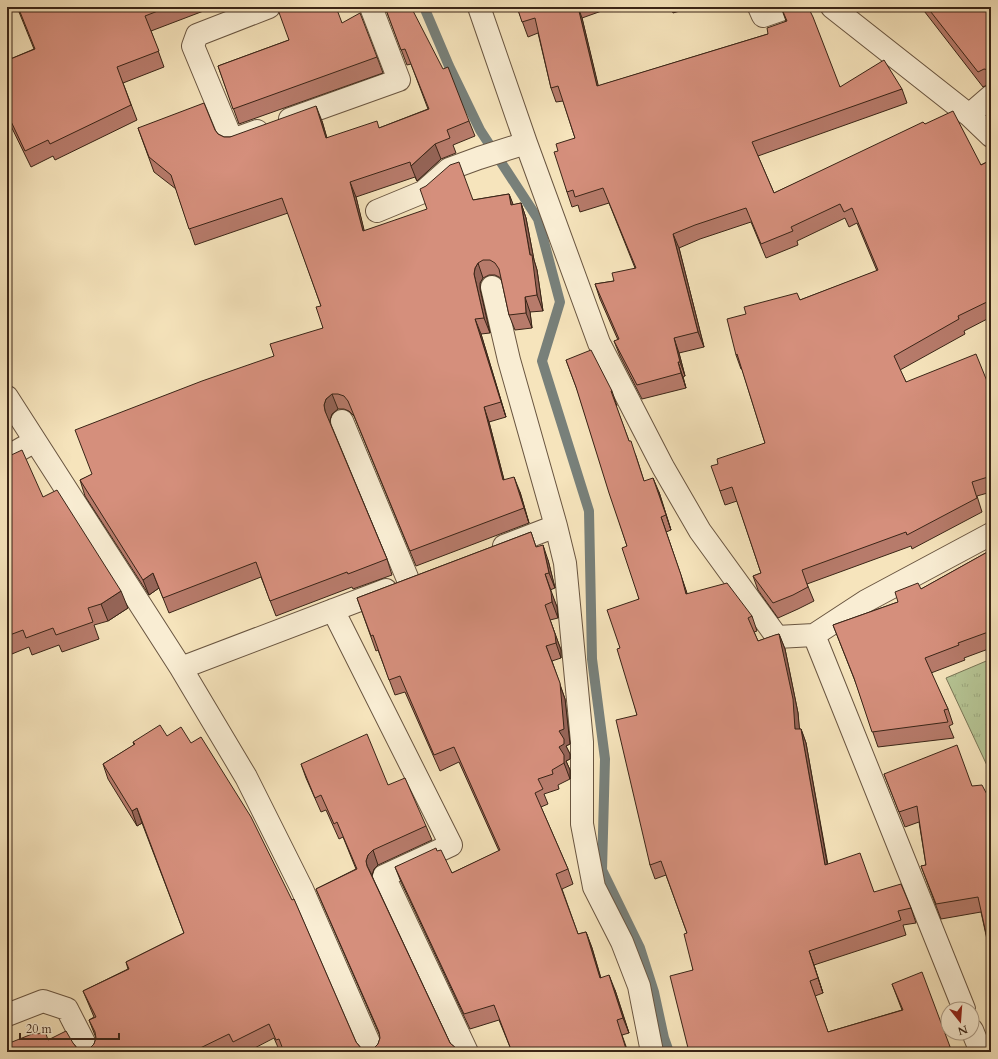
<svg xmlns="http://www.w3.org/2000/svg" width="998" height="1059" font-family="Cardo,serif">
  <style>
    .park { fill: url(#park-tufts); stroke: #787556 }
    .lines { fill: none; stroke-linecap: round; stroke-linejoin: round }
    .stream { stroke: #78807a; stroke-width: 10 }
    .minor-casing { stroke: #695540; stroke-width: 24 }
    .minor { stroke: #f9edd3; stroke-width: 22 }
    .wall { fill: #b77b6b; stroke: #3a2517 }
    .shaded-wall { fill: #956457; stroke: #3a2517 }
    .building { fill: #d58f7c; stroke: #3a2517 }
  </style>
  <defs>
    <pattern id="park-tufts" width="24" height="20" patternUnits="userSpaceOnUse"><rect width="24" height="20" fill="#b6c595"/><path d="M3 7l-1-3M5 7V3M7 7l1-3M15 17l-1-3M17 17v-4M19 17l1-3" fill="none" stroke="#9da980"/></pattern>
  </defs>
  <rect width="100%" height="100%" fill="#f6e4bc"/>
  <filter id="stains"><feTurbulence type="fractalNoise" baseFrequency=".005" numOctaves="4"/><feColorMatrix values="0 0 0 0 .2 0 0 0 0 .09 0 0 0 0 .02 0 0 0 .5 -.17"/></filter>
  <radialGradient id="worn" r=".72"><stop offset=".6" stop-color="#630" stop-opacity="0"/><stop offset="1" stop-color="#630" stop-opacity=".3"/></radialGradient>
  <path class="park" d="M 991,659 L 991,774 L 946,678 Z"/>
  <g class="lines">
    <path class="stream" d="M 424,7 L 449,66 L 480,130 L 538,219 L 560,302 L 542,361 L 589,511 L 592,659 L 605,759 L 602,870 L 640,948 L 654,992 L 664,1038 L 669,1052"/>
    <g class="minor-casing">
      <path id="minor" d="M 479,7 L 526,143 L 599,343 L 663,467 L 700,531 L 777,637 L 814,635 L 866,601 L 991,534
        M 759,7 L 763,16 L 789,7
        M 832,7 L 969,115 L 991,136
        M 969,115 L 991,96
        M 290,119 L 399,80 L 371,7
        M 257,131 L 232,140 L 193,46 L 197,35 L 269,7
        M 377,211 L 423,192 L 449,169 L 479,158 L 526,143
        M 492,287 L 509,360 L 556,526 L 504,546
        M 7,397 L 181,668 L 246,777 L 302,889 L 373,1052
        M 342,421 L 409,582
        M 7,457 L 35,441
        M 556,526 L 565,563 L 582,742 L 582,824 L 594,887 L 622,942 L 639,986 L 652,1052
        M 333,610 L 451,845 L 384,876 L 467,1052
        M 814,635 L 964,1009
        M 181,668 L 386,590
        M 7,1015 L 43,1001 L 67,1009 L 89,1052
        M 972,1030 L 981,1052"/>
    </g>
    <use href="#minor" class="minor"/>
  </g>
  <path class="wall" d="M 17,7 L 214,7 L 151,31 L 164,67 L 123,83 L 137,120 L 55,160 L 53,156 L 31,167 L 7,118 L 7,67 L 10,66 L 8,60 L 34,49 Z
    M 385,7 L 469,121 L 475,136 L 453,145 L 456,153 L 441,159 L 417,181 L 415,177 L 356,197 L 364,231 L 473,200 L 509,194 L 513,205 L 521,203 L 526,218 L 534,260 L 537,270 L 543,311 L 530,312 L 532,328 L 515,330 L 509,315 L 501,278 L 495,275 L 489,275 L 483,278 L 480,283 L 480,289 L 490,333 L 481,334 L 506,417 L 489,422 L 504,480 L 520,492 L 529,523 L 416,566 L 354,416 L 349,411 L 344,409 L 338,409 L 332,414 L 330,420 L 330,423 L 387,559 L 392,575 L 353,589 L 352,587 L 276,616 L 261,577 L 169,613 L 159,588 L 149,595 L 85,496 L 80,480 L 91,475 L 274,356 L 323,328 L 321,306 L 288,213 L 195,245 L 176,189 L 154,172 L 138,128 L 215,130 L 218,134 L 224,137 L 230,137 L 322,121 L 327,138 L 379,128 L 428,109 L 411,64 L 407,65 Z
    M 499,7 L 513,7 L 501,11 Z
    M 517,7 L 610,7 L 610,8 L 582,18 L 598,86 L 768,34 L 786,21 L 781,7 L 840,87 L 902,89 L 907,103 L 758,156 L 774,193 L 925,124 L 981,165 L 991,160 L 991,317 L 964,331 L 965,334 L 900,370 L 906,382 L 991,391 L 991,492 L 977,496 L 982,512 L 912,549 L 911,546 L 807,584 L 814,601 L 798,609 L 778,618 L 758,590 L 753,576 L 761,573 L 737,501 L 725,505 L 720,491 L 718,464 L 765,443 L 742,369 L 741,369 L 736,355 L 800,300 L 877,271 L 857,223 L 849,227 L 845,218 L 797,241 L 798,245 L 766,258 L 751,222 L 700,239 L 679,248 L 704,347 L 679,353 L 685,376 L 683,377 L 686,388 L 642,399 L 620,356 L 614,341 L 618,340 L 600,299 L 595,284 L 614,281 L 635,268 L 609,203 L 580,212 L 578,205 L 572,207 L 567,192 L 558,151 L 575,138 L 563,101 L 556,102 L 551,88 L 538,33 L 528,37 Z
    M 671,7 L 693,7 L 673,13 Z
    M 921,7 L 991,7 L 991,84 L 989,84 L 983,87 Z
    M 342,23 L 377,57 L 383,73 L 239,124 L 218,66 L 289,40 Z
    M 566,360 L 612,391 L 617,406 L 616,406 L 629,441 L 636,456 L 644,481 L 659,492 L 671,530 L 666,532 L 687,594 L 752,616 L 757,631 L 754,632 L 758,641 L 779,634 L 785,649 L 798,713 L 799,729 L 801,729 L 806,743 L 828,865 L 874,892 L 911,908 L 916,923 L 903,925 L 906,935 L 814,965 L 823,993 L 815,996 L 828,1032 L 902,1010 L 892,984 L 952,1052 L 689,1052 L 693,970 L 687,933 L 666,875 L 655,879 L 650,865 L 637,715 L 620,648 L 639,599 L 627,546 L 578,392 Z
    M 7,457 L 43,497 L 128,608 L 108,621 L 94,625 L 99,639 L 62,652 L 59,645 L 32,655 L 29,647 L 7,656 Z
    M 531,532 L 536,547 L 548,560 L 555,588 L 550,590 L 557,607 L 558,618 L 550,620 L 561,650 L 561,658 L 552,661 L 565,699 L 570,744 L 566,746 L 570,754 L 570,759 L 566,761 L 570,770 L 570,779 L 558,785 L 559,789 L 544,794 L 548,804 L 541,807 L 568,869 L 573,884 L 562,889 L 578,934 L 586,932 L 592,948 L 601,978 L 615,990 L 629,1033 L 622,1035 L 628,1052 L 512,1052 L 499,1020 L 470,1029 L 401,882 L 395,867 L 437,851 L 452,873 L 499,851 L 459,762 L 440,771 L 405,692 L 395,695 L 378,650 L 376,651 L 357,598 Z
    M 991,550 L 991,648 L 964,658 L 965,660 L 931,673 L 948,709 L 953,724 L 949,726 L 954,738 L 878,747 L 857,686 L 833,625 L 898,602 Z
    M 133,742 L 356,1042 L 361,1048 L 367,1050 L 373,1049 L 378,1044 L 380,1038 L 380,1036 L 322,903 L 316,889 L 356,869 L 343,837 L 339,839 L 326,810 L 321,812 L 306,778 L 301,764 L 388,785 L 426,826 L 432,840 L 378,865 L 374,869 L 372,876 L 450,1043 L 458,1050 L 458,1052 L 280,1052 L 274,1038 L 247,1052 L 236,1052 L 234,1048 L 227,1052 L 7,1052 L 38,1034 L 48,1040 L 73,1043 L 77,1048 L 83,1050 L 90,1048 L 94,1044 L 96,1038 L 89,1020 L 94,1017 L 89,1005 L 83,991 L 128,969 L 126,962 L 184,933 L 142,823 L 137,826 L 108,779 L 103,764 L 134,745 Z
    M 884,774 L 972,786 L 991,802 L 991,958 L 981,912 L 941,919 L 921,866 L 926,865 L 919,822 L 905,827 Z"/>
  <path class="shaded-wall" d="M 578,7 L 582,18 L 602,101 L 597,86 Z
    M 316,106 L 322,121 L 331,153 L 326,138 Z
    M 435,144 L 441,159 L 417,181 L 411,166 Z
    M 350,182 L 356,197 L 368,246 L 363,231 Z
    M 509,194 L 515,209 L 511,205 Z
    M 521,203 L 526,218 L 534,260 L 537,270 L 543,311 L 537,295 Z
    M 673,234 L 679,248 L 704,347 L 698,332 Z
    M 478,263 L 483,278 L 480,283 L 480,289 L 490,333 L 484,318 L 474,274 L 475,268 Z
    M 525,297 L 530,312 L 532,328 L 526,313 Z
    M 475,319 L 481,334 L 506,417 L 501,402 Z
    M 674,338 L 679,353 L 685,376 L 680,362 Z
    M 678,362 L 683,377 L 686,388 L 681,373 Z
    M 332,394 L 338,409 L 332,414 L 330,420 L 330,426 L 325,411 L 324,405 L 326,399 Z
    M 484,407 L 489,422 L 508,495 L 503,480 Z
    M 514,477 L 520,492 L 529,523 L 524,508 Z
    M 653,478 L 659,492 L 671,530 L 666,515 Z
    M 661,517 L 686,590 L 692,609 L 686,594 Z
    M 543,545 L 548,560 L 555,588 L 549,573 Z
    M 153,573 L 159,588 L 149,595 L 143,580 Z
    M 545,574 L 557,607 L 558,618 L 552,602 Z
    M 121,591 L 128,608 L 108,621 L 101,604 Z
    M 550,620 L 561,650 L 561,658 L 556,643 Z
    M 779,634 L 785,649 L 798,713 L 801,744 L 795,729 Z
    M 546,646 L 565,699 L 570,744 L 566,746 L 570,754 L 570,759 L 566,761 L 570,770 L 570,779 L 564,763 L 559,747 L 559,731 Z
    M 801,729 L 806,743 L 830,880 L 825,865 Z
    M 137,808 L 142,823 L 137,826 L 132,811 Z
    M 988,821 L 991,829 L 991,837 Z
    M 373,850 L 378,865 L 374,869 L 372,875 L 367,866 L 366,861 L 368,855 Z
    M 586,932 L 592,948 L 605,993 L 600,978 Z
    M 809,951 L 814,965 L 823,993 Z
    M 609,975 L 615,990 L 629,1033 L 623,1018 Z"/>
  <path class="building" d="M 18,7 L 168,7 L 145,16 L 159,51 L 117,67 L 131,105 L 50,144 L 48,140 L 25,151 L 7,113 L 7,67 L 10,66 L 8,60 L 35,49 Z
    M 277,7 L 336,7 L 342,23 L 360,13 L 377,57 L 233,109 L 218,66 L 289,40 Z
    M 385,7 L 411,7 L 443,69 L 448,67 L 469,121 L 447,130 L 450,138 L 435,144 L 411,166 L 410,162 L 350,182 L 363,231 L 427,209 L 420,189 L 426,186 L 450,165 L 459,162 L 473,200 L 509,194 L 511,205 L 521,203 L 530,255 L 532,255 L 537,295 L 525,297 L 526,313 L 509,315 L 499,269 L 495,263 L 490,260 L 483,260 L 478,263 L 475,268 L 474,274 L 484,318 L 475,319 L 501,402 L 484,407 L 503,480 L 514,477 L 524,508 L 410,551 L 348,401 L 344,396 L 338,394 L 332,394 L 326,399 L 324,405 L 325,411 L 387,559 L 348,574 L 347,572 L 270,601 L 256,562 L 163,598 L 153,573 L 143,580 L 80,480 L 92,474 L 75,430 L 202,381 L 274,356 L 270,344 L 323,328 L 316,307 L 321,306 L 282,198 L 189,229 L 171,175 L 149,157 L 138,128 L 204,103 L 215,130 L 218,134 L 224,137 L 230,137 L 316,106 L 326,138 L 377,121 L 379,128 L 429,109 L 405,49 L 401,50 Z
    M 517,7 L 578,7 L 597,86 L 768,34 L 767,28 L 787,21 L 781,7 L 808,7 L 813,17 L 840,87 L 884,60 L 902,89 L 752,142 L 774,193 L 923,122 L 925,124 L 953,111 L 981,165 L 991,160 L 991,300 L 958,316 L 959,319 L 894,356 L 906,382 L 976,354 L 991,391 L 991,476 L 972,482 L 977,498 L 907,535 L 906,532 L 802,570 L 808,587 L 793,595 L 773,603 L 753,576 L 761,573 L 732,487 L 720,491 L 711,466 L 718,464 L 717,459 L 765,443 L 737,354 L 736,355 L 727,319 L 746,314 L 744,307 L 797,293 L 800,300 L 878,270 L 852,208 L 844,212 L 840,204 L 791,227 L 793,231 L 761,244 L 746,208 L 695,225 L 673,234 L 698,332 L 674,338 L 680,362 L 678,362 L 681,373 L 637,385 L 614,341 L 619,339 L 595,284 L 614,281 L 612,273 L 636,268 L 603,188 L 575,197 L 573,190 L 567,192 L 554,152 L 558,151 L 556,144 L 575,138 L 558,86 L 551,88 L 535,18 L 522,22 Z
    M 927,7 L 991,7 L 991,71 L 989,70 L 984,69 L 978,72 Z
    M 591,350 L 612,391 L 611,391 L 629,441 L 631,441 L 644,481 L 653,478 L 666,515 L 661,517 L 681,575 L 686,594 L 727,583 L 752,616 L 748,618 L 758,641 L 775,635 L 779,634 L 793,699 L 795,729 L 801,729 L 825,865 L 860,853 L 874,892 L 901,884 L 911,908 L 898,911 L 901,920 L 809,951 L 818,978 L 810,981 L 828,1032 L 903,1010 L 892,984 L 922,972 L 952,1052 L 689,1052 L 670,976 L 693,970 L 684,934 L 687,933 L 661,861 L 650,865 L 616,720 L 637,715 L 617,649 L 620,648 L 607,610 L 639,599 L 622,548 L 627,546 L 609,493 L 576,387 L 566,360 Z
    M 22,450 L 43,497 L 57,490 L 121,591 L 101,604 L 88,608 L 93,622 L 56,635 L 53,628 L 26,638 L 23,630 L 7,636 L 7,457 Z
    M 531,532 L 536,547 L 543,545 L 549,573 L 545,574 L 551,592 L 552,602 L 545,605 L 555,634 L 556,643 L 546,646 L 560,683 L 564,729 L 559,731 L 564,739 L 564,744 L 559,747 L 564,755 L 564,763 L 552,770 L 553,774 L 538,779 L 543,789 L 535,793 L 568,869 L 556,874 L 578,934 L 586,932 L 600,978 L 609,975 L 623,1018 L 617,1020 L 627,1052 L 512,1052 L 494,1005 L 464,1014 L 395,867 L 436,848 L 437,851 L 441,850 L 452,873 L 500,850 L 454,747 L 434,755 L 400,676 L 389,680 L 373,635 L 371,636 L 357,598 Z
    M 991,550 L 991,631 L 958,643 L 959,645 L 925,658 L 948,709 L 944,710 L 948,722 L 872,732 L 854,678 L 833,625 L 898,602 L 895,592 L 918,583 L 921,589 Z
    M 160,725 L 167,736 L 181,727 L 191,743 L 201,737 L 251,817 L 292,900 L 294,899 L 356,1042 L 361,1048 L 367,1050 L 373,1049 L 378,1044 L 380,1038 L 379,1032 L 316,889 L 357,869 L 337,822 L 334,824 L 321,795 L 315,798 L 301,764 L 367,734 L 388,785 L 405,778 L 426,826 L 373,850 L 368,855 L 366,861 L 367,866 L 450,1043 L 458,1050 L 453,1052 L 284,1052 L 279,1039 L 276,1040 L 269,1024 L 233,1042 L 229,1034 L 192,1052 L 7,1052 L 7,1044 L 37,1032 L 38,1034 L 45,1031 L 48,1040 L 66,1031 L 73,1043 L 77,1048 L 83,1050 L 90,1048 L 94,1044 L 96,1038 L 95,1032 L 89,1020 L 96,1017 L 83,991 L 129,969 L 126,962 L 184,933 L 137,808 L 132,811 L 103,764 L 135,744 L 133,742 Z
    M 957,745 L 972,786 L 982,785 L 991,802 L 991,820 L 988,821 L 991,837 L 991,958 L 987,947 L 989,947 L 978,897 L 936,904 L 921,866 L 926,865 L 917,806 L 899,812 L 884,774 Z"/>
  <rect width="998" height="1059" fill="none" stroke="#f6e4bc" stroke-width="24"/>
  <rect x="8" y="8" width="982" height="1043" fill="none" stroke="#3a2517" stroke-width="2"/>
  <rect x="12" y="12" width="974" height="1035" fill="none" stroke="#3a2517"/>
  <g transform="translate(960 1021) rotate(163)"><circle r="19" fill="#f9edd3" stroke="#ad9d88"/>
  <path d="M0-3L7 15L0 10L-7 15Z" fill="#8f2418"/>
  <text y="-6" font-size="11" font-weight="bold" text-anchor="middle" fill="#3a2517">N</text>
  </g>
  <path d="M20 1033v6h99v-6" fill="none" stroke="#3a2517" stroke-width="2"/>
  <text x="26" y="1033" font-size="12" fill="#3a2517" stroke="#f9edd3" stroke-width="3" paint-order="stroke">20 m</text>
  <rect width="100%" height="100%" filter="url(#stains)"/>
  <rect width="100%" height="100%" fill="url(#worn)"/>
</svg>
